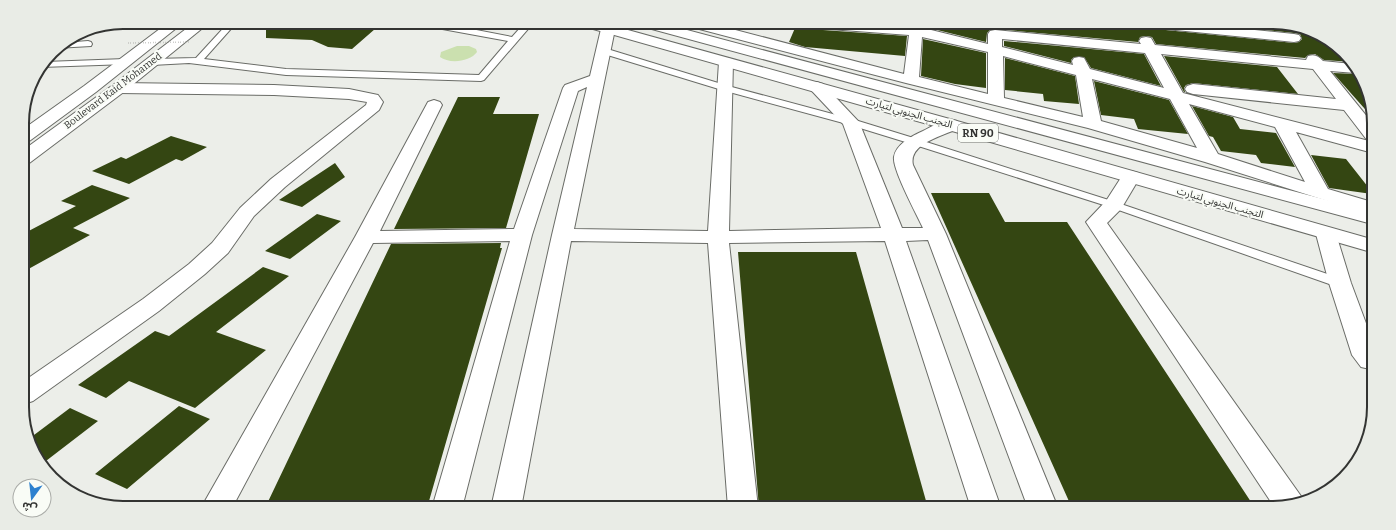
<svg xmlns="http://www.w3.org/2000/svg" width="1396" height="530" font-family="Bitter,'Noto Sans Arabic',serif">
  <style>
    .green { fill: #cbe0af }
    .building { fill: #344612 }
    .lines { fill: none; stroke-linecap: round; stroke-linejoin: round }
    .service-casing { stroke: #6a6c67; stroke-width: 2 }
    .minor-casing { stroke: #6a6c67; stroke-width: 2 }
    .primary-casing { stroke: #6a6c67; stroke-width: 2 }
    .trunk-casing { stroke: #6a6c67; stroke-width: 2 }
    .service { fill: #fff; fill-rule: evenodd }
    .minor { fill: #fff; fill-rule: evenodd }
    .primary { fill: #fff; fill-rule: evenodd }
    .trunk { fill: #fff; fill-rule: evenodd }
    .path-bridge { stroke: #9a9b97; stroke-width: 1.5; stroke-dasharray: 0.5 2; stroke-linecap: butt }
    .labels { text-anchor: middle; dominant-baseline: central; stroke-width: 4; stroke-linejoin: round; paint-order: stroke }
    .far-street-label { font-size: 10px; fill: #333432; stroke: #f9fcf6 }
    .shield { fill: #f9fcf6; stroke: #6e706d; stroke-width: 1 }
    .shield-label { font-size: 11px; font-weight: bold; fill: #333432 }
    .rim { fill: none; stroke: #333432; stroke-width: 2 }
  </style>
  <rect width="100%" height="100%" fill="#eceee9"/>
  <path class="green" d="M 457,46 L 469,46 L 476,49 L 477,52 C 470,62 449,64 440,57 L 441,52 Z"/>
  <path class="building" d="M 266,22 L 383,22 L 352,49 L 328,47 L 312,40 L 266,38 Z
    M 862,22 L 908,22 L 908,25 Z
    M 925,22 L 1087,22 L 1294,43 L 1299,42 L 1302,39 L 1300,34 L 1294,33 L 1191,22 L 1273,22 L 1305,27 L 1349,57 L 1352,62 L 1324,60 L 1315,54 L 1308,55 L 1305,58 L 1156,44 L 1152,37 L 1146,36 L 1140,37 L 1138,42 L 995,29 L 990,30 L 987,33 L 986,42 L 925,27 Z
    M 795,28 L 907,36 L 905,56 L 805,47 L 789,42 Z
    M 923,39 L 986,53 L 986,88 L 955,84 L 921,76 Z
    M 1004,41 L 1144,54 L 1161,86 L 1091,68 L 1084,57 L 1074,57 L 1071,60 L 1071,63 L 1004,46 Z
    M 1164,56 L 1277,67 L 1298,94 L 1193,83 L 1186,85 L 1184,88 L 1185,92 L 1184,92 Z
    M 1005,58 L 1075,76 L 1079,104 L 1044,101 L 1043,94 L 1005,90 Z
    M 1333,73 L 1357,74 L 1373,110 L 1373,116 L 1372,117 Z
    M 1094,81 L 1169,100 L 1188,134 L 1138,129 L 1134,119 L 1101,115 Z
    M 458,97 L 500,97 L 493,114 L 539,114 L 506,228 L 394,229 Z
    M 1192,106 L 1233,117 L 1240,129 L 1276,133 L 1295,167 L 1261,163 L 1256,155 L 1221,151 L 1213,137 L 1209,136 Z
    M 171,136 L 207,147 L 182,161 L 176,159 L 129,184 L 92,171 L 121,157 L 126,159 Z
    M 1311,155 L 1346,159 L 1372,192 L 1372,194 L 1329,188 Z
    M 335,163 L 345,177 L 302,207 L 279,200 Z
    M 92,185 L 130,198 L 73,228 L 90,235 L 23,272 L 23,234 L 76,206 L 61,201 Z
    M 931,193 L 989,193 L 1005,222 L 1067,222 L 1255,508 L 1072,508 Z
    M 317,214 L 341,221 L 290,259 L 265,251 Z
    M 501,243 L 500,248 L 502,248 L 427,508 L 265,508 L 391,244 Z
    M 738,252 L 856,252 L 928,508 L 759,508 Z
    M 263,267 L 289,276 L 216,332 L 266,350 L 195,408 L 129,381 L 106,398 L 78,385 L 155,331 L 169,336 Z
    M 179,406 L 210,419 L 127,489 L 95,474 Z
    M 70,408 L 98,421 L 42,464 L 30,438 Z"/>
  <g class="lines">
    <g class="service-casing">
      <path id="service" d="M 229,22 L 237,22 L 204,59 L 286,69 L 479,75 L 508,41 L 437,28 L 425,22 L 435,22 L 512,37 L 521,27 L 504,24 L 503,22 L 525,23 L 534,22 L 484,80 L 481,81 L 286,75 L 189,63 L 152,65 L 148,62 L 152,59 L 196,58 Z
        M 88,41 L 91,42 L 92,44 L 91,46 L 56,48 L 63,43 Z
        M 604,48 L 728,86 L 855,120 L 920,140 L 1118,203 L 1345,280 L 1347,283 L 1345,286 L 1340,287 L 1335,286 L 1110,207 L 912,144 L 847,124 L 722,90 L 601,53 L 600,51 Z
        M 125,59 L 129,62 L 128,64 L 41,67 L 45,62 Z"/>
    </g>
    <g class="minor-casing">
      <path id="minor" d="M 682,22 L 705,22 L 904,74 L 909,35 L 790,26 L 785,25 L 783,22 L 841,22 L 910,27 L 910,22 L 924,22 L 923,28 L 988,44 L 988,34 L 990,31 L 995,30 L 1141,44 L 1139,41 L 1141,38 L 1146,37 L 1151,38 L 1155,45 L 1306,60 L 1308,56 C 1315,54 1318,56 1323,61 L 1352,64 L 1356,73 L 1330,71 L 1373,124 L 1373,141 L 1367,140 L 1344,110 L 1193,94 L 1187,92 L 1185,89 L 1187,86 L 1193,84 L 1336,99 L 1313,69 L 1161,54 L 1183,93 L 1373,142 L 1373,153 L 1296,132 L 1328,189 L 1372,202 L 1372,215 L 1205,162 L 1088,128 L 906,83 L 684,25 ZM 922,37 L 988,52 L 988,94 L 919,77 ZM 1002,39 L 1145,53 L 1164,88 L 1090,69 L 1084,58 L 1079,57 L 1074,58 L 1072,61 L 1073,65 L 1002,47 ZM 1003,56 L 1076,75 L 1083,117 L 1004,98 ZM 1092,79 L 1170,99 L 1197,148 L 1101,121 ZM 1189,104 L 1275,127 L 1305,182 L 1218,154 Z
        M 1129,22 L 1176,22 L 1294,34 L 1299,35 L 1301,38 L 1299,41 L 1294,42 L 1136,26 L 1131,25 Z
        M 608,25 L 613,26 L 615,29 L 574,229 L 708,231 L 719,62 L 721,59 L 726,58 L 731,59 L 733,62 L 729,231 L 881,228 L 843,124 L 811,90 L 809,87 L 811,84 L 817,82 L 823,84 L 859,122 L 902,228 L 923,228 C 917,215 892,169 894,157 C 896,144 912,136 923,131 C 933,126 945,118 957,121 L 960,125 L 957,129 C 942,136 908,144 913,165 L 946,234 L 1058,508 L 1028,508 L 928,240 L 906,241 L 1001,508 L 971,508 L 885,241 L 729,243 L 758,508 L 728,508 L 708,243 L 571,241 L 521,508 L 491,508 L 552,235 L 587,87 L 578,91 L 532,235 L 462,508 L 432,508 L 510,241 L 373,243 L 232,508 L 201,508 L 355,237 L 428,102 L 434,100 L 440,102 L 442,105 L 380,231 L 514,229 L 563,88 L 565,85 L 590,76 L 601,29 L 603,26 Z
        M 119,83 L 274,85 L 349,89 L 378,95 L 383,102 L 379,110 L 285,187 L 254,216 L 228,253 L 205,274 L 159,311 L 33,401 L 24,404 L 24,381 L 143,299 L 189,264 L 212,243 L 240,208 L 271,179 L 366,105 L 367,102 L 349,99 L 274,95 L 119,93 L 113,91 L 111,88 L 113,85 Z
        M 1131,171 L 1138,173 L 1140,177 L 1121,209 L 1107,223 L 1303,499 L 1275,508 L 1086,222 L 1106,201 L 1124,173 Z
        M 1326,228 L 1333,230 L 1336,234 L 1351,283 L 1370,334 L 1370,369 L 1361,367 L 1352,355 L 1329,283 L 1316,234 L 1319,230 Z"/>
    </g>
    <g class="primary-casing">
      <path id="primary" d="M 169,22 L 184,22 L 96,92 L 28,142 L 22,143 L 22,130 L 84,86 Z
        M 195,22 L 210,22 L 125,91 L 28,164 L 22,165 L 22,151 L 113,85 Z"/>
    </g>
    <g class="trunk-casing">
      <path id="trunk" d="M 577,22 L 599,22 L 957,121 L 1371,239 L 1371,252 L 945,129 L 579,25 Z
        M 635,22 L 657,22 L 1372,212 L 1372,224 L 637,25 Z"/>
    </g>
    <use href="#service" class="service"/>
    <use href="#minor" class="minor"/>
    <use href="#primary" class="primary"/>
    <use href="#trunk" class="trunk"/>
    <path class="path-bridge" d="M 128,43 L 190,42"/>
  </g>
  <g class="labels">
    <g class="far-street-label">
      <text transform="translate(113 91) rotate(-37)">Boulevard Kaid Mohamed</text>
      <text transform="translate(909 113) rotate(16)">التجنب الجنوبي لتيارت</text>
      <text transform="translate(1220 203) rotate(16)">التجنب الجنوبي لتيارت</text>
    </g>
    <rect class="shield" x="958" y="124" width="40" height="18" rx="3"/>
    <g class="shield-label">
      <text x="978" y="133">RN 90</text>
    </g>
  </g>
  <path d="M0 0H1396V530H0ZM123 29H1273A94 94 0 0 1 1367 123V407A94 94 0 0 1 1273 501H123A94 94 0 0 1 29 407V123A94 94 0 0 1 123 29Z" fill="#e9ece6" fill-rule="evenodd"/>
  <path class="rim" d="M123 29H1273A94 94 0 0 1 1367 123V407A94 94 0 0 1 1273 501H123A94 94 0 0 1 29 407V123A94 94 0 0 1 123 29Z"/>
  <g transform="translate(32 498) rotate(195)"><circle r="19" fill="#f9fcf6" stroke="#aaaca8"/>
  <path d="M0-3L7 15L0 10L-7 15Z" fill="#2d81cf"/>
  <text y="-6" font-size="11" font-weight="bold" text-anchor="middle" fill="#333432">ش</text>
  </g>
</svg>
